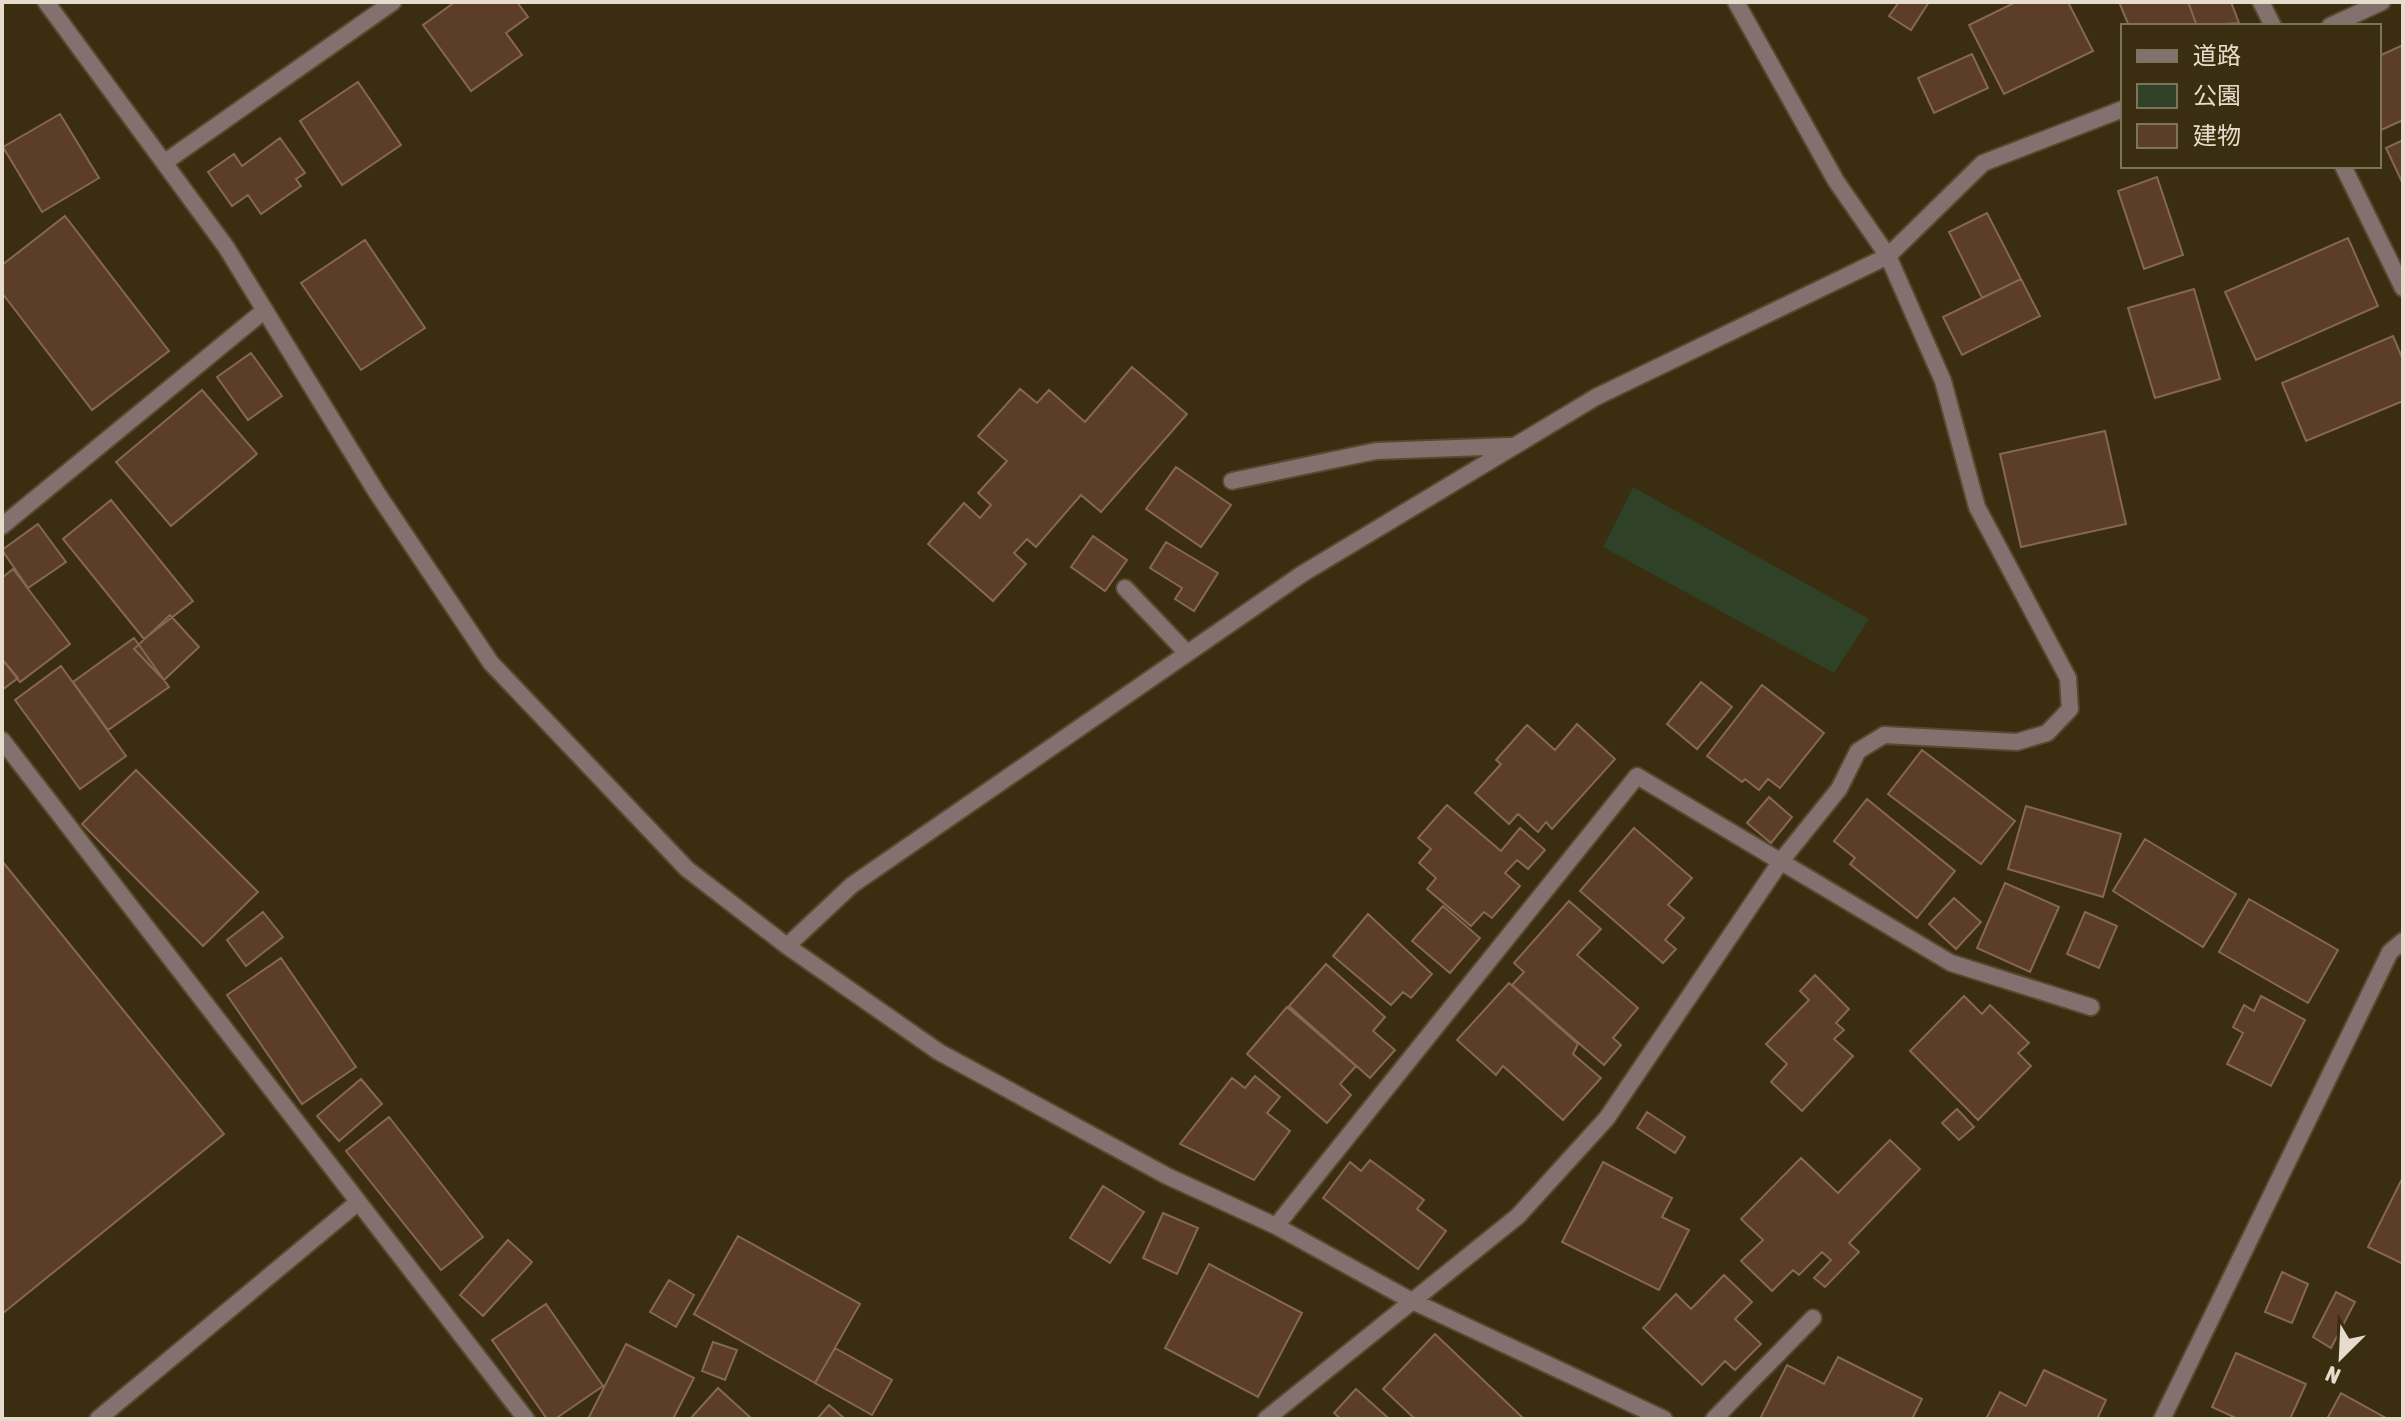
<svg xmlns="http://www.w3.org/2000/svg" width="2405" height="1421" font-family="'Asap Condensed','Noto Sans JP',sans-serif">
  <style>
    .green { fill: #2f4127 }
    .building { fill: #5b3d28; stroke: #856753; stroke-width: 2 }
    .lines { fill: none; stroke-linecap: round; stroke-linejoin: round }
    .service-casing { stroke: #56492d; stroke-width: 20 }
    .minor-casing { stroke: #56492d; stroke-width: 20 }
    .service { stroke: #82716f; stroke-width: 16 }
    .minor { stroke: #82716f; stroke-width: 16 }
  </style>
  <rect width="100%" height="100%" fill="#3b2d0f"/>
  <path class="green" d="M 1633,487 L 1869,619 L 1834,673 L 1603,547 Z"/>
  <path class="building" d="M 455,2 L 517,2 L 528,17 L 506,33 L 522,55 L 471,91 L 423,25 Z
    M 1899,2 L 1929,2 L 1911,30 L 1889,16 Z
    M 2016,2 L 2068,2 L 2093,51 L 2004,94 L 1969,25 Z
    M 2119,2 L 2188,2 L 2197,26 L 2129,26 Z
    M 2188,2 L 2231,2 L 2239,23 L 2197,26 Z
    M 2403,45 L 2403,120 L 2379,131 L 2379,56 Z
    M 1972,54 L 1988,88 L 1934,113 L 1918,78 Z
    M 358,82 L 401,145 L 342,185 L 300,121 Z
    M 60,114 L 99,178 L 42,212 L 3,147 Z
    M 280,138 L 305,173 L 296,179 L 301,186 L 261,214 L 248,195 L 232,206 L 208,172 L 234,154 L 242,166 Z
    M 2403,140 L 2403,184 L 2386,148 Z
    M 2157,177 L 2183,255 L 2144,269 L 2118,191 Z
    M 1987,213 L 2021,279 L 1982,298 L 1949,232 Z
    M 65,216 L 169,351 L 92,410 L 2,293 L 2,265 Z
    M 2348,238 L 2378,306 L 2256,360 L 2225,292 Z
    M 365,240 L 425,328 L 361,370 L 301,283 Z
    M 2021,279 L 2040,316 L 1962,355 L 1943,317 Z
    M 2194,289 L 2220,379 L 2155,398 L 2128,308 Z
    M 2393,336 L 2403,360 L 2403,401 L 2306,441 L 2282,383 Z
    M 251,353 L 282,396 L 248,420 L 217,377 Z
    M 1132,367 L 1187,414 L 1101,512 L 1081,495 L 1036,547 L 1027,539 L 1014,553 L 1026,564 L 993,601 L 928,544 L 964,503 L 980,518 L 991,505 L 978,493 L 1007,461 L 978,436 L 1020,389 L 1037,403 L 1049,390 L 1085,422 Z
    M 202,390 L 257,454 L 171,526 L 116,462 Z
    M 2105,431 L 2126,524 L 2021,547 L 2000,454 Z
    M 1176,467 L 1231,505 L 1201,547 L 1146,509 Z
    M 111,500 L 193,601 L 144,639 L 63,539 Z
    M 38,524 L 66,562 L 28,588 L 2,550 Z
    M 1093,536 L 1127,560 L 1105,591 L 1071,567 Z
    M 1166,542 L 1218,573 L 1194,611 L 1175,599 L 1182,588 L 1150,568 Z
    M 13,569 L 70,644 L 20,682 L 2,659 L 2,578 Z
    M 170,615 L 199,647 L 164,680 L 134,649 Z
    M 134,638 L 169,687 L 108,730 L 73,682 Z
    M 2,659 L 18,678 L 2,690 Z
    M 61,666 L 126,756 L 80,789 L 15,700 Z
    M 1701,682 L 1732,707 L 1697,749 L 1667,724 Z
    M 1762,685 L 1824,733 L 1780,788 L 1768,779 L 1759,790 L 1745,779 L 1742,782 L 1707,756 Z
    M 1577,724 L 1615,759 L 1552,829 L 1546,822 L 1538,832 L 1518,814 L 1509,824 L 1475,793 L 1501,764 L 1496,760 L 1527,725 L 1555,750 Z
    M 1922,750 L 2015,821 L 1981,864 L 1888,794 Z
    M 136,770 L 258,892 L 203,946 L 82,824 Z
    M 1769,797 L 1792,817 L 1771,843 L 1747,823 Z
    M 1867,799 L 1955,871 L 1917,918 L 1850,864 L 1855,858 L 1834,841 Z
    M 1447,805 L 1501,851 L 1520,828 L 1545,850 L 1528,869 L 1517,860 L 1505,873 L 1520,886 L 1492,918 L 1484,912 L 1471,926 L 1427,889 L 1436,878 L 1419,863 L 1431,849 L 1418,838 Z
    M 2026,806 L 2121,834 L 2103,897 L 2008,869 Z
    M 1634,828 L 1692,878 L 1668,905 L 1684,918 L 1665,940 L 1676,949 L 1663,963 L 1580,891 Z
    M 2145,839 L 2236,894 L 2203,947 L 2113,891 Z
    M 2,861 L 224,1134 L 2,1314 Z
    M 2005,883 L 2059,907 L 2030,972 L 1977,948 Z
    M 1954,898 L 1981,922 L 1956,949 L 1929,924 Z
    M 2249,899 L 2338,950 L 2308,1003 L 2219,952 Z
    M 1569,901 L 1601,929 L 1577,955 L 1638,1008 L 1613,1038 L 1621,1045 L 1604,1065 L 1512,985 L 1524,972 L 1514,963 Z
    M 1443,906 L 1480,938 L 1450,973 L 1412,941 Z
    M 263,912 L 283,937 L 246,966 L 227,940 Z
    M 2085,912 L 2117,926 L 2099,968 L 2067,954 Z
    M 1368,914 L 1432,974 L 1411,998 L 1403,992 L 1391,1005 L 1333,956 Z
    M 281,958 L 356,1067 L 302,1104 L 227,995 Z
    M 1326,964 L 1385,1017 L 1373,1031 L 1395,1050 L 1370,1078 L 1289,1006 Z
    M 1815,975 L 1849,1009 L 1836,1023 L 1844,1030 L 1834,1039 L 1853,1056 L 1802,1111 L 1771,1082 L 1787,1064 L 1766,1044 L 1809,1000 L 1800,991 Z
    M 1509,983 L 1578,1044 L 1573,1054 L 1601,1078 L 1563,1120 L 1503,1066 L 1496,1075 L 1457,1040 Z
    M 1964,996 L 1982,1014 L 1990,1005 L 2029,1043 L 2018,1053 L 2031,1066 L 1978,1120 L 1910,1051 Z
    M 2261,996 L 2305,1020 L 2271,1086 L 2227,1064 L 2243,1033 L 2233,1027 L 2244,1005 L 2254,1011 Z
    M 1287,1007 L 1356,1066 L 1340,1084 L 1351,1095 L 1327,1123 L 1247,1054 Z
    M 1255,1076 L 1280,1097 L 1267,1113 L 1290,1131 L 1254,1180 L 1180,1144 L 1232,1078 L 1245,1088 Z
    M 361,1079 L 382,1104 L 339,1141 L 317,1116 Z
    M 1957,1109 L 1974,1127 L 1959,1140 L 1942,1123 Z
    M 1647,1112 L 1685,1137 L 1675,1153 L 1637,1128 Z
    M 389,1117 L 483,1237 L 441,1270 L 346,1151 Z
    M 1890,1140 L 1920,1169 L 1849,1243 L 1859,1252 L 1825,1287 L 1814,1278 L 1831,1260 L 1822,1252 L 1799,1275 L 1793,1270 L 1772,1291 L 1741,1261 L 1763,1240 L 1741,1219 L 1801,1158 L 1838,1193 Z
    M 1370,1160 L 1424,1200 L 1417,1209 L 1446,1231 L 1418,1269 L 1323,1198 L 1350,1162 L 1361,1171 Z
    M 1603,1162 L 1672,1198 L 1662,1217 L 1689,1230 L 1659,1290 L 1562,1242 Z
    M 2402,1179 L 2403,1180 L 2403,1264 L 2368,1247 Z
    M 1103,1186 L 1144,1212 L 1110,1263 L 1070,1238 Z
    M 1163,1213 L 1198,1228 L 1177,1274 L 1143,1258 Z
    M 738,1236 L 860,1304 L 815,1383 L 694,1314 Z
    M 508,1240 L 532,1262 L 483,1316 L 460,1295 Z
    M 1209,1264 L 1302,1313 L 1258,1397 L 1165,1348 Z
    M 2282,1272 L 2308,1284 L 2292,1323 L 2265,1312 Z
    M 1724,1275 L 1752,1302 L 1735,1319 L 1761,1344 L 1735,1370 L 1725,1361 L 1702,1385 L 1643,1328 L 1676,1294 L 1691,1309 Z
    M 669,1280 L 694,1295 L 676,1327 L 650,1312 Z
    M 2336,1292 L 2355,1302 L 2331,1348 L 2313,1337 Z
    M 546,1304 L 603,1386 L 555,1419 L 547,1419 L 492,1340 Z
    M 1435,1334 L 1524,1419 L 1415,1419 L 1383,1389 Z
    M 713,1342 L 737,1350 L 725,1380 L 702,1371 Z
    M 626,1344 L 694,1378 L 673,1419 L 588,1419 Z
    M 835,1348 L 892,1380 L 872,1415 L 815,1383 Z
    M 2236,1353 L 2306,1384 L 2290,1419 L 2238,1419 L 2212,1407 Z
    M 1838,1357 L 1922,1399 L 1912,1419 L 1760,1419 L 1787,1365 L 1824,1384 Z
    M 2044,1370 L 2106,1400 L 2097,1419 L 1986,1419 L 2000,1392 L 2026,1406 Z
    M 718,1388 L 752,1419 L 690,1419 Z
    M 1356,1389 L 1387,1417 L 1386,1419 L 1341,1419 L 1334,1413 Z
    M 2341,1393 L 2388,1419 L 2327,1419 Z
    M 829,1405 L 845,1419 L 817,1419 Z"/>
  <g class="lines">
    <g class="service-casing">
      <path id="service" d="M 98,1419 L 357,1203"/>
    </g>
    <g class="minor-casing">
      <path id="minor" d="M 46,2 L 226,247 L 377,493 L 491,663 L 687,869 L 787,946 L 939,1052 L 1167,1176 L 1276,1226 L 1410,1300 L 1664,1419
        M 2261,2 L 2273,26
        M 2330,26 L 2382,2
        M 165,162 L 393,2
        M 2343,166 L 2403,288
        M 1232,481 L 1376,451 L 1511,446
        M 2,526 L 265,310
        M 1125,588 L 1187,653
        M 2,740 L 526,1419
        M 787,946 L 852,885 L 1302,574 L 1596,397 L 1888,256 L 1983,163 L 2123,109
        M 1276,1226 L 1637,776 L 1951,963 L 2091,1007
        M 1266,1419 L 1518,1216 L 1607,1118 L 1781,861 L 1839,789 L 1858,751 L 1884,735 L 2017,742 L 2047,733 L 2070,709 L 2068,678 L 1977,507 L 1943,381 L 1888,256 L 1836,181 L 1736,2
        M 1714,1419 L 1813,1318
        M 2162,1419 L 2390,952 L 2403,941"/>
    </g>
    <use href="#service" class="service"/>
    <use href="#minor" class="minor"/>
  </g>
  <rect width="2405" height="1421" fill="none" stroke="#e5dccc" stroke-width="8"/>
  <rect x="2121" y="24" width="260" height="144" fill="#3b2d0f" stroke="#7f735b" stroke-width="2"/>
  <rect x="2137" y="50" width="40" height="12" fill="#82716f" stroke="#7f735b" stroke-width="2"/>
  <text x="2193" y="64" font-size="24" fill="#e5dccc">道路</text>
  <rect x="2137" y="84" width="40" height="24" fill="#2f4127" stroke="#7f735b" stroke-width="2"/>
  <text x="2193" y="104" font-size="24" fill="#e5dccc">公園</text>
  <rect x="2137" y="124" width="40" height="24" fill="#5b3d28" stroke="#7f735b" stroke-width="2"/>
  <text x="2193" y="144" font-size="24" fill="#e5dccc">建物</text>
  <g transform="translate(2341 1357) rotate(204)" stroke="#3b2d0f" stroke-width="6" paint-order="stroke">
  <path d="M0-6L14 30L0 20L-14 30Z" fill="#e5dccc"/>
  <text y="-12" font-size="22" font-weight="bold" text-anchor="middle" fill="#e5dccc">N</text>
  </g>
</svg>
